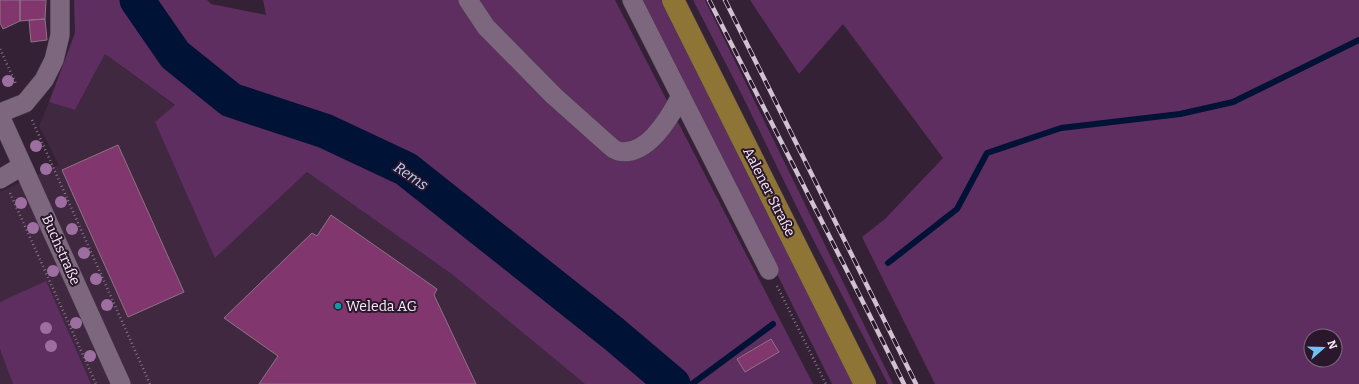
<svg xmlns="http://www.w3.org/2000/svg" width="1359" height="384" font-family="Bitter,serif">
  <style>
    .built { fill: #402841 }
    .green { fill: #5e2e61; fill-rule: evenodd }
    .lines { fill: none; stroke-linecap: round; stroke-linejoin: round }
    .stream { stroke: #001235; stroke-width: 6 }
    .river { stroke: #001235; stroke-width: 35 }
    .building { fill: #81376d; stroke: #8f7285 }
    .minor-casing { stroke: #4c3c4d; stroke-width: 20 }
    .major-casing { stroke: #4c3c4d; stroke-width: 23 }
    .path { stroke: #847485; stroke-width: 2.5; stroke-dasharray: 1 3; stroke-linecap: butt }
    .minor { stroke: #7d677e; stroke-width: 19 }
    .major { stroke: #8e7536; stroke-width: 22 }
    .rail-casing { stroke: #d0c2d0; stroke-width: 4.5 }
    .rail { stroke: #2a172b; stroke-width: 3; stroke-dasharray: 9; stroke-linecap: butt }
    .tree { fill: #9d6fa0 }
    .culture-dot { fill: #0f9aa8; stroke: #2a172b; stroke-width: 1.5 }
    .labels { text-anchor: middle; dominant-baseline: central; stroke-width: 4; stroke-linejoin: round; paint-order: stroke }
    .street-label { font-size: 14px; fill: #f9ecf9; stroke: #2a172b }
    .poi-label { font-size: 14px; fill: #f9ecf9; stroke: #2a172b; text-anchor: start }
    .water-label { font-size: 15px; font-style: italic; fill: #b9d4fb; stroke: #2a172b }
  </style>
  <rect width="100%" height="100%" fill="#342135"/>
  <path class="built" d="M 105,54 L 175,106 L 215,258 L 307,172 L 453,275 L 585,384 L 0,384 L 0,192 L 59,165 L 39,126 L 49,102 L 75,110 Z"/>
  <path class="green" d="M 74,0 L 207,0 L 211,4 L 266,15 L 263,0 L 615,0 L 813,384 L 585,384 L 453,275 L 307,172 L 215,258 L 155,122 L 175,105 L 105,54 L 75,110 L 49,102 L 75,33 Z
    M 640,0 L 663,0 L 857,384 L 832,384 Z
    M 693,0 L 705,0 L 893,384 L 888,384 L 802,218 L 743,97 Z
    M 750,0 L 1359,0 L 1359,384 L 935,384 L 862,237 L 885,219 L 943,158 L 843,24 L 799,74 ZM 1311,336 L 1335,336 L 1335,360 L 1311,360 Z
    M 46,281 L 91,384 L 13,384 L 0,349 L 0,302 Z"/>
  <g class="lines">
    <path class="stream" d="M 888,263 L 957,209 L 987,153 L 1061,128 L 1180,114 L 1233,102 L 1359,40
      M 692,384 L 773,324"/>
    <path class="river" d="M 137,0 L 175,55 L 231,100 L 325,131 L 406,169 L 614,334 L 673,384"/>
  </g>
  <path class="building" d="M 0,0 L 20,0 L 20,21 L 3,29 L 0,23 Z
    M 20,0 L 46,0 L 45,19 L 20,21 Z
    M 45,19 L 47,40 L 31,42 L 29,20 Z
    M 118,145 L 184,292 L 128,317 L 62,170 Z
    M 331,215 L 437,289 L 434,295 L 476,384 L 259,384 L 278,356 L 224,318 L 312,233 L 317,236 Z
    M 771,339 L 779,352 L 745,372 L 737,359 Z"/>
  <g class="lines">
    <g class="minor-casing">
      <path id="minor" d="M 468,0 L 486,27 L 554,96 L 610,146 C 612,148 615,150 618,151 C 647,158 670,117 681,96
        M 632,0 L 769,270
        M 0,113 L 25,103 L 44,80 L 54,60 L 60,35 L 60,0
        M 0,116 L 121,384
        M 0,179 L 22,166"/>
    </g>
    <g class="major-casing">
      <path id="major" d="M 673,0 L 865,384"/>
    </g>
    <path class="path" d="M 0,49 L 16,84
      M 32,120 L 150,384
      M 10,193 L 96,384
      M 777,286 L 826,384"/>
    <use href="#minor" class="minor"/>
    <use href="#major" class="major"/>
    <g class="rail-casing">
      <path id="rail" d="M 709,0 L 868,312 L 904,384
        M 725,0 L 916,384"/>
    </g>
    <use href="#rail" class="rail"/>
  </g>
  <g class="tree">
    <circle cx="8" cy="81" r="6"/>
    <circle cx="36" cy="146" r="6"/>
    <circle cx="46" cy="169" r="6"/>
    <circle cx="61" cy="202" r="6"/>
    <circle cx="21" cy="203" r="6"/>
    <circle cx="33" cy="228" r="6"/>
    <circle cx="72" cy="229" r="6"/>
    <circle cx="84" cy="253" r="6"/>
    <circle cx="53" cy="271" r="6"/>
    <circle cx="96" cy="279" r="6"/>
    <circle cx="107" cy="305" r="6"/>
    <circle cx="76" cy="323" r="6"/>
    <circle cx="46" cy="328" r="6"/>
    <circle cx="51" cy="346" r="6"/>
    <circle cx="90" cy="356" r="6"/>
  </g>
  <circle class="culture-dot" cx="338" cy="306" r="4"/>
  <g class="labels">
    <g class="street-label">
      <text transform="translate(769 192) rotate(63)">Aalener Straße</text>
      <text transform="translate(61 250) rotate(66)">Buchstraße</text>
    </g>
    <g class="poi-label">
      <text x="346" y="306">Weleda AG</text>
    </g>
    <g class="water-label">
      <text transform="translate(411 176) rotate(34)">Rems</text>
    </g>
  </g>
  <g transform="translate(1323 348) rotate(70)"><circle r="19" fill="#2a172b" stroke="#7d6c7d"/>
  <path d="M0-3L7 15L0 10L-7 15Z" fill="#72c1f5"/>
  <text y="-6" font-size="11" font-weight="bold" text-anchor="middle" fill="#f9ecf9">N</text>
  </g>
</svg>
